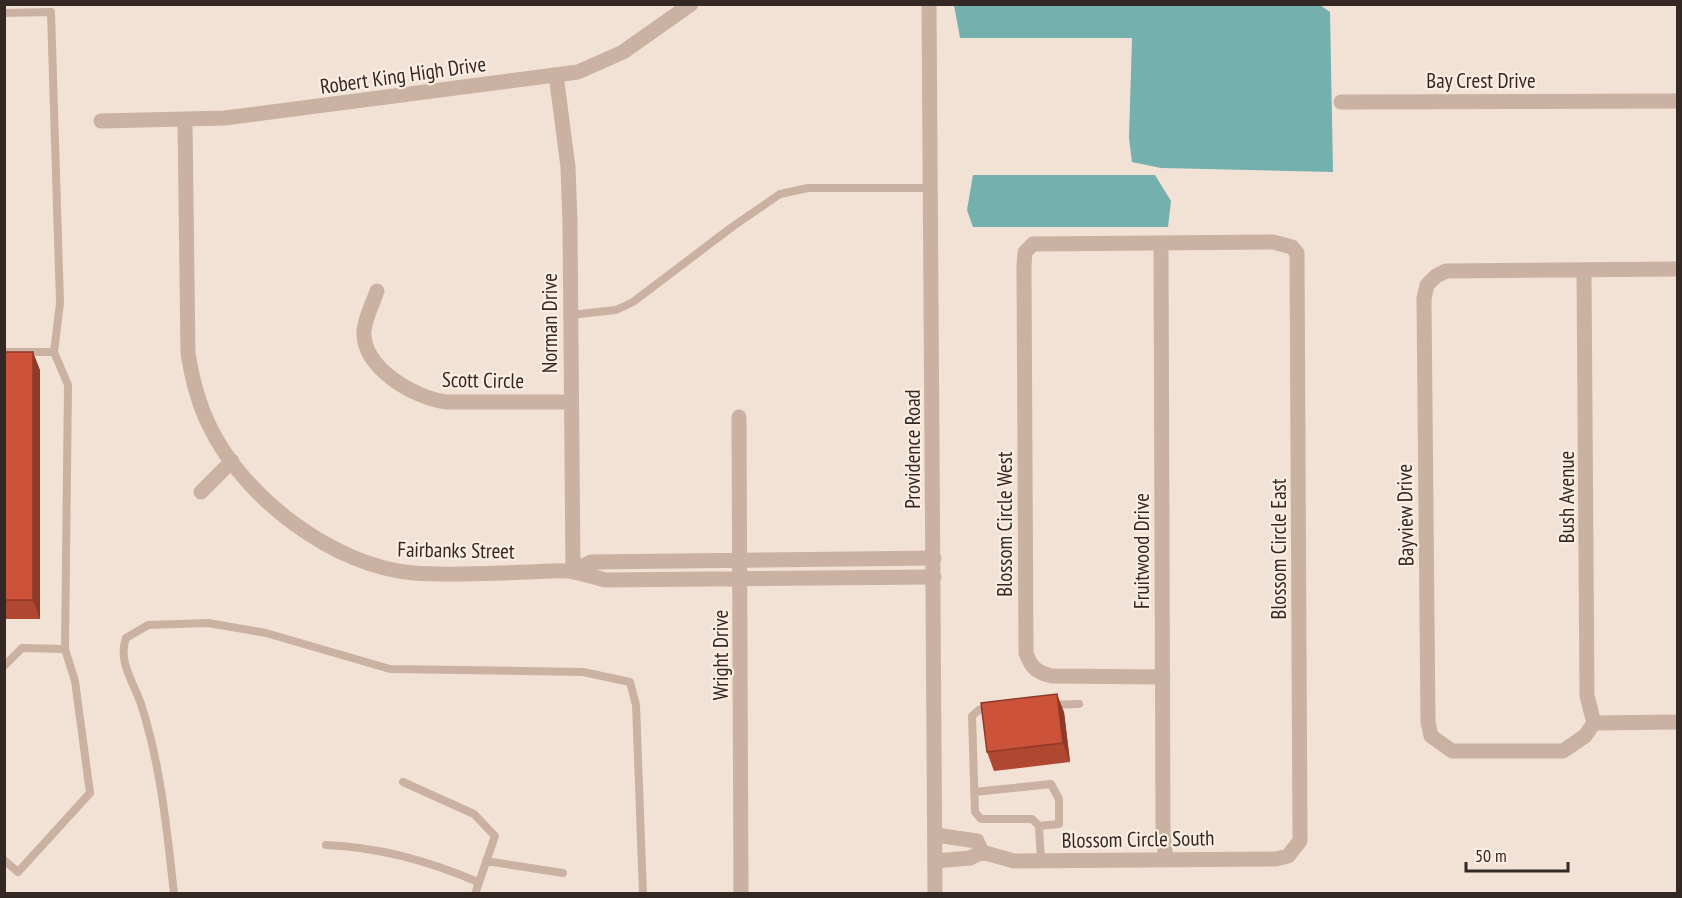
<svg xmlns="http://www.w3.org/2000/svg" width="1682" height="898" font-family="'PT Sans Narrow',sans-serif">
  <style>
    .water { fill: #74b0ae }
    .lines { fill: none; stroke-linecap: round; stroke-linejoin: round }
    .service { stroke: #cab1a2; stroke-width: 8 }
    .minor { stroke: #cab1a2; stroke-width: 15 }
    .tertiary { stroke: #cab1a2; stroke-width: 15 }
    .wall { fill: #af4731 }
    .shaded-wall { fill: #8f3928 }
    .building { fill: #cc5239; stroke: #8f3928; stroke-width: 1.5 }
    .labels { text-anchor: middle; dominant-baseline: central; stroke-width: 4.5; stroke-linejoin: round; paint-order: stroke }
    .street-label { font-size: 21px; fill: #342825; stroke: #faede2 }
  </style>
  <rect width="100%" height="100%" fill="#f2e2d6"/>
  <path class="water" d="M 954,5 L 1320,5 L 1330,12 L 1333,172 L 1161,168 L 1132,162 L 1129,138 L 1132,38 L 960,38 Z
    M 973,175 L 1155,175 L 1171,201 L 1168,227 L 973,227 L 967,210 Z"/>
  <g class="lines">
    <path class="service" d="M 4,13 L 51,12 L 60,303 L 54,352
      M 570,315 L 616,310 L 633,302 L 732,227 L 780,194 L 808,188 L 931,188
      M 4,352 L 54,352 L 68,385 L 65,649 L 75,681 L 90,793 L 18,872 L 4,860
      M 4,666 L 22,648 L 65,649
      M 1050,705 L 1079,704
      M 992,707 L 979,710 L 972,716 L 975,812 L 981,819 L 1032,819 L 1039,826 L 1041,861
      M 403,782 L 474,814 L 495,836 L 475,894
      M 974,792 L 1051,784 L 1059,799 L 1059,824 L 1039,826
      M 326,845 C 379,847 429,861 478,882
      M 486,861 L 563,873
      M 174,894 C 167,830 161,768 142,707 C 135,684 117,662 126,638 L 148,625 L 208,623 L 266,633 L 390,669 L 583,672 L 630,682 L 636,705 L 643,894"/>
    <path class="minor" d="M 556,75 L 568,167 L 570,223 L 573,571
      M 1341,102 L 1678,101
      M 101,121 L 225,118 L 578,72 L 623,52 L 691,4
      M 185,121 L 188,353 C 192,379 198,403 210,427 C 244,498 335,567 414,573 C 452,576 491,573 529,572 C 543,572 560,569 574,572 C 585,574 595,577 605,580 L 934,577
      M 1161,243 L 1163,834 L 1166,859
      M 1678,269 L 1446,271 L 1436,276 L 1427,285 L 1424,298 L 1428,722 L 1431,736 L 1452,751 L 1563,751 L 1585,736 L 1594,723 L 1678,722
      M 1584,270 L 1587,696 L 1594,723
      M 377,291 C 373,303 365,318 364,331 C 362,368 415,398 446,402 L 571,402
      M 739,417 L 741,894
      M 201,492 L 232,461
      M 573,571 L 591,562 L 934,558
      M 936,835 L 977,841 L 982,852
      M 935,861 L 970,858 L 982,852 L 1014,861 L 1276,859 L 1288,856 L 1300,841 L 1297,253 L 1292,247 L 1273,242 L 1033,244 L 1025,252 L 1024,266 L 1026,653 C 1031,668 1038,673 1052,676 L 1163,677"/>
    <path class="tertiary" d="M 929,4 L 935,894"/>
  </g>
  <path class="wall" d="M 4,352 L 40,370 L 40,619 L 4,619 Z
    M 1064,712 L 1070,762 L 994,771 L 987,752 Z"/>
  <path class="shaded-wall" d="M 33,352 L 40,370 L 40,619 L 33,600 Z
    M 1057,694 L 1064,712 L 1070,762 L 1063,743 Z"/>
  <path class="building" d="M 4,352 L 33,352 L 33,600 L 4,600 Z
    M 1057,694 L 1063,743 L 987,752 L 981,703 Z"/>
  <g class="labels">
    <g class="street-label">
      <text transform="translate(403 75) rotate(-8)">Robert King High Drive</text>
      <text x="1481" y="80">Bay Crest Drive</text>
      <text transform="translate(549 323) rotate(-90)">Norman Drive</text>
      <text transform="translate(483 380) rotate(1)">Scott Circle</text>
      <text transform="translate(912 449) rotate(-90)">Providence Road</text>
      <text transform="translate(1566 497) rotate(-90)">Bush Avenue</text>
      <text transform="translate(1405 515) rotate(-91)">Bayview Drive</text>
      <text transform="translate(1004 524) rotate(-90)">Blossom Circle West</text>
      <text transform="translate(1278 549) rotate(-90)">Blossom Circle East</text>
      <text transform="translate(456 550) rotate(1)">Fairbanks Street</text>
      <text transform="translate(1141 551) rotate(-90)">Fruitwood Drive</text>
      <text transform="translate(720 655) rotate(-90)">Wright Drive</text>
      <text transform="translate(1138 839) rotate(-1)">Blossom Circle South</text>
    </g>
  </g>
  <rect width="1682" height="898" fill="none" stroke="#342825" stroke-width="12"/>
  <path d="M1466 862v9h102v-9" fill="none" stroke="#342825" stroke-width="3"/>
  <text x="1475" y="862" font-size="18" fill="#342825" stroke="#faede2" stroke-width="4.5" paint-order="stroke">50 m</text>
</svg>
